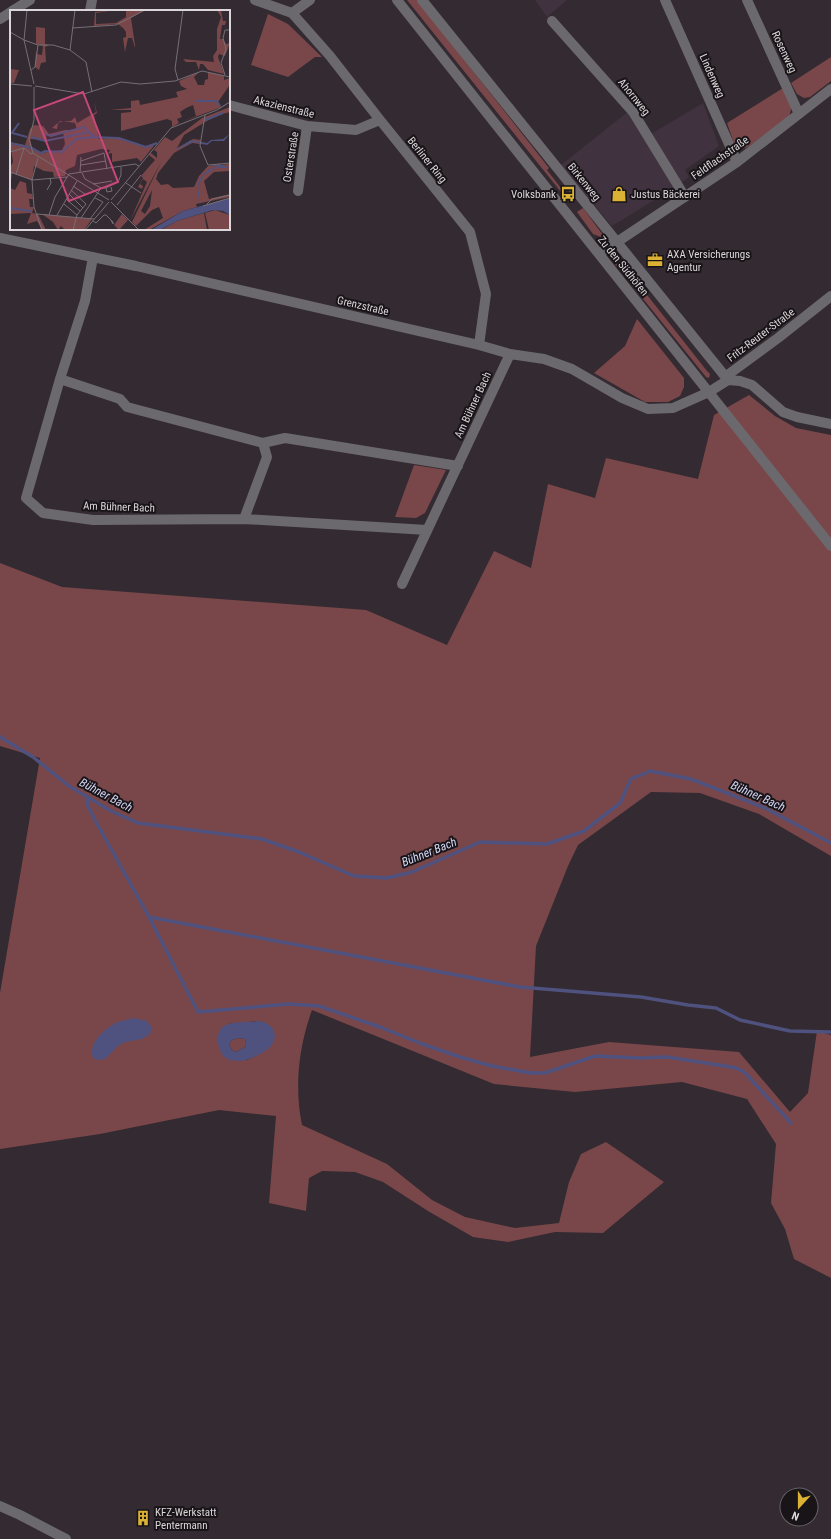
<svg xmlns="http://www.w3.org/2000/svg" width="831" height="1539" font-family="'Roboto Condensed',sans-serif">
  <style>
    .built { fill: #40323e }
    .green { fill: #794749; fill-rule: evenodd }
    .water { fill: #4f517e; fill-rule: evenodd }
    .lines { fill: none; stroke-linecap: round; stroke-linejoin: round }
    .stream { stroke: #4f517e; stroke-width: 3.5 }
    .minor { stroke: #6b696e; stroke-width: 10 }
    .labels { text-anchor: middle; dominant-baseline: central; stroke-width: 4; stroke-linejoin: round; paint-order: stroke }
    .street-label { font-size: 11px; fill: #dbd6da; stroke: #181418 }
    .poi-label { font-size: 11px; fill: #dbd6da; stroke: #181418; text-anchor: start }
    .water-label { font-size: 12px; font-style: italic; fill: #d2d5f3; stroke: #181418 }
    .inset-river { fill: none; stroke: #4f517e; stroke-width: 2 }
    .inset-road { fill: none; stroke: #766f75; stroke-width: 1 }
    .view { fill: #c8487b; fill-opacity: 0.15; stroke: #c8487b; stroke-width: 2 }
    .inset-edge { fill: none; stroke: #dbd6da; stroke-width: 2 }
  </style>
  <rect width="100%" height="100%" fill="#332a32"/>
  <path class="built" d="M 535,0 L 567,0 L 547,17 Z
    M 703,103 L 719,146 L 685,170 L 689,177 L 674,188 L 612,226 L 561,165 L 634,107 L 651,134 Z"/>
  <path class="green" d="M 407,0 L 417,0 L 549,168 L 547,170 L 567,196 L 565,197 Z
    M 268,14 L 288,24 L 322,57 L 315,57 L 288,77 L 251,65 Z
    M 831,57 L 831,81 L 810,97 L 804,98 L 797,94 L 791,83 Z
    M 783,88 L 792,106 L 789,117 L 748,147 L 742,149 L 735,146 L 727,123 Z
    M 583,208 L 603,235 L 601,237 L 593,234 L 577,212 Z
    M 614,253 L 707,371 L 710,374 L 709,378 L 706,377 L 611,259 L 610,255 Z
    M 637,319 L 684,378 L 684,387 L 680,396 L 668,402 L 645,402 L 594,373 L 625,346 Z
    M 749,395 L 775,416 L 796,428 L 831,435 L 831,856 L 759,814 L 700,793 L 651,792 L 578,845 L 568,866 L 536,946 L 530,1057 L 609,1042 L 739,1052 L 790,1112 L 808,1093 L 817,1031 L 831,1035 L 831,1278 L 794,1259 L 785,1229 L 771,1203 L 776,1144 L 747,1099 L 682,1082 L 575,1092 L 494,1084 L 312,1010 C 299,1046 294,1086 302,1125 L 387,1164 L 432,1200 L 465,1217 L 515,1228 L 559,1223 L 569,1182 L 581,1154 L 606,1142 L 664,1182 L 603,1233 L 555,1232 L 508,1242 L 473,1237 L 428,1211 L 383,1182 L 355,1172 L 322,1171 L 309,1178 L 306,1211 L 269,1203 L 276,1116 L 219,1110 L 100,1134 L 0,1149 L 0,993 L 40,758 L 0,746 L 0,563 L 62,587 L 366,610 L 447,645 L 494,551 L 531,568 L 548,484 L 595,498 L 606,458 L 698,479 L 714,415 ZM 258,1021 L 270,1047 L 247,1060 L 219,1045 L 229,1024 Z
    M 414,465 L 446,470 L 425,513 L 416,518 L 395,517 Z
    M 238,1038 L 245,1039 L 246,1044 L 245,1047 L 236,1052 L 232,1050 L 229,1044 L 232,1040 Z"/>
  <path class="water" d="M 133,1018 L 147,1021 L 152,1028 L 150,1034 L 142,1039 L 125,1042 L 118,1046 L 105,1059 L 99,1060 L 93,1058 C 88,1045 101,1032 112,1025 C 118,1021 127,1020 133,1018 Z
    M 258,1021 C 272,1022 280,1034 271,1046 C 266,1052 248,1061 241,1061 C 236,1061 230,1061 226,1058 C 217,1052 214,1032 224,1026 C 233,1021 248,1023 258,1021 ZM 238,1038 L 245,1039 L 246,1044 L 245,1047 L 236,1052 L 232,1050 L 229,1044 L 232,1040 Z"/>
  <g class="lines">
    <path class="stream" d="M 0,737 L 33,757 L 69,786 L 111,811 L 138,823 L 262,839 L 299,852 L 354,876 L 387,878 L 412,872 L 480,842 L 547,844 L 584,831 L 620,803 L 631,779 L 650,771 L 691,779 L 765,808 L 831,843
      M 87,797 L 88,806 L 96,822 L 149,917 L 520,987 L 641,997 L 688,1005 L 716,1008 L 740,1020 L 790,1031 L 831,1032
      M 149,917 L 198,1012 L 289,1004 L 319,1006 L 380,1027 L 422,1044 L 460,1057 L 492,1066 L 531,1073 L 545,1073 L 595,1056 L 639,1058 L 667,1057 L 725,1066 L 736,1068 L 744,1072 L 791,1123"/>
    <path class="minor" d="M 255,0 L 292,13 L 330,56 L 380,120 L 470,232 L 486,294 L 479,345
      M 397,0 L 831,546
      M 422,0 L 728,380
      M 665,0 L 737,162
      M 747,0 L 799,114
      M 12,11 L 30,0
      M 90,11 L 92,0
      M 292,13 L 310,0
      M 0,19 L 11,12
      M 552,21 L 633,112 L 685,197
      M 229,105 L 307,126 L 356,130 L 380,120
      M 298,191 L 307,126
      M 0,238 L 136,266 L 479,345 L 510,354 L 544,359 L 572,369 L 622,398 L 648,409 L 673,408 L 709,392 L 728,380
      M 599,254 L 737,162 L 831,89
      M 93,257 L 85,301 L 60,379 L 26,498 L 43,513 L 93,520 L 244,519 L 427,530
      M 60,379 L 120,399 L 127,407 L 263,443 L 285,438 L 458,466
      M 728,380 L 729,374 L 778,338 L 831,296
      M 728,380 L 740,381 L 752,385 L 783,412 L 797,417 L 831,424
      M 244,519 L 267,457 L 263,443
      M 402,584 L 510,354
      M 0,1506 L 20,1515 L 66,1539"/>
  </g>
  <defs>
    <g id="bus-bare" transform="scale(1.2)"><path d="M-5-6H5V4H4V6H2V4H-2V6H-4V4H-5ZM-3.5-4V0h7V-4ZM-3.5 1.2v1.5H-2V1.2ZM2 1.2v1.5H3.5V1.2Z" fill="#dbb233" stroke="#181418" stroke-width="2.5" paint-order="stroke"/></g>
    <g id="shop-bare" transform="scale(1.2)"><path d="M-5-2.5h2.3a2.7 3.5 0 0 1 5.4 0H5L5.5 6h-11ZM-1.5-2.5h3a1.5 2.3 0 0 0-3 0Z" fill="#dbb233" stroke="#181418" stroke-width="2.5" paint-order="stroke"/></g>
    <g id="office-bare" transform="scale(1.2)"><path d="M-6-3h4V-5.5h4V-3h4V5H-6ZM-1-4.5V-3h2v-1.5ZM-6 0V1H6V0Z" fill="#dbb233" stroke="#181418" stroke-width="2.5" paint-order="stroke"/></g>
    <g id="building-bare" transform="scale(1.2)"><path d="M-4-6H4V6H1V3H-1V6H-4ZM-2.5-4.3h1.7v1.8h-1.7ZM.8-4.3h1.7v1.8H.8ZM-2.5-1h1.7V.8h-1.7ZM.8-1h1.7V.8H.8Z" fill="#dbb233" stroke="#181418" stroke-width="2.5" paint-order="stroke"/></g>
  </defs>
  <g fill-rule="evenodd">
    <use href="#bus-bare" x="568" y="194"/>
    <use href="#shop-bare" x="619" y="194"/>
    <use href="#office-bare" x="655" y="260"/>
    <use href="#building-bare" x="143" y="1518"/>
  </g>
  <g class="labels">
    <g class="street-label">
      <text transform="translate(784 52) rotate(65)">Rosenweg</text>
      <text transform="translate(712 76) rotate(66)">Lindenweg</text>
      <text transform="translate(634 97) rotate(51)">Ahornweg</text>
      <text transform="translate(284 107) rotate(14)">Akazienstraße</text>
      <text transform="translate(291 157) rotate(-81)">Osterstraße</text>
      <text transform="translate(720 158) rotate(-35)">Feldflachstraße</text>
      <text transform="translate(427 160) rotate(51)">Berliner Ring</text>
      <text transform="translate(584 182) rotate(51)">Birkenweg</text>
      <text transform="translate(623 266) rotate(51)">Zu den Südhöfen</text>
      <text transform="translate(363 306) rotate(13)">Grenzstraße</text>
      <text transform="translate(761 335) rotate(-37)">Fritz-Reuter-Straße</text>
      <text transform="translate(473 405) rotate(-65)">Am Bühner Bach</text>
      <text transform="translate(119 507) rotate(2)">Am Bühner Bach</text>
    </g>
    <g class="poi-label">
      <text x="556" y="194" text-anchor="end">Volksbank</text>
      <text x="631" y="194">Justus Bäckerei</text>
      <text x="667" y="254">AXA Versicherungs<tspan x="667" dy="13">Agentur</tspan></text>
      <text x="155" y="1512">KFZ-Werkstatt<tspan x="155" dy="13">Pentermann</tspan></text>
    </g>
    <g class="water-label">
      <text transform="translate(106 795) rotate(28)">Bühner Bach</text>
      <text transform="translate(758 796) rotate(24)">Bühner Bach</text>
      <text transform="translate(429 852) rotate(-22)">Bühner Bach</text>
    </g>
  </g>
  <g transform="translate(10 10)">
    <rect width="220" height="220" fill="#332a32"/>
    <path d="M 105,0 L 86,3 L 86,14 L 106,13 L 116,7 L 116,0 L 135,0 L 121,8 L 125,35 L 125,38 L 122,28 L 118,28 L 115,42 L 113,28 L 116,27 L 116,22 L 113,18 L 108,14 L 84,16 L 85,2 ZM 207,0 L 211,0 L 213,11 L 216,11 L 215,15 L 212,15 L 210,29 L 213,29 L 216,34 L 220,33 L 215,46 L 209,44 L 208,47 L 214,64 L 198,60 L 193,54 L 190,54 L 189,60 L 186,52 L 176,52 L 173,49 L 204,52 L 203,46 L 207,40 L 207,19 L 211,7 ZM 26,17 L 35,18 L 35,34 L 39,35 L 35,37 L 36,52 L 31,53 L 29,60 L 25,57 L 26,40 L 27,44 L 32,45 L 33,36 L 26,34 ZM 0,59 L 9,60 L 4,73 L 0,73 ZM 189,62 L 184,67 L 188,75 L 194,75 L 195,70 L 198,69 L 198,62 L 214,66 L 214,70 L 220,68 L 219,76 L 208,92 L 211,97 L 220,91 L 212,97 L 174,111 L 186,106 L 183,95 L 176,98 L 170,102 L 172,107 L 167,109 L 169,113 L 162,117 L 162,111 L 157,109 L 111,121 L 111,103 L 121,102 L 121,100 L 100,100 L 121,98 L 121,91 L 129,90 L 130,95 L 168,87 L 166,82 L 177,79 L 171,76 L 169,71 ZM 84,91 L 87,103 L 84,105 L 89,129 L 105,127 L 135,136 L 146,133 L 131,152 L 127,148 L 102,152 L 102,143 L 98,144 L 100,140 L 91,139 L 67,145 L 65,156 L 56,160 L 55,166 L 44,167 L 43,162 L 34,161 L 24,156 L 22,170 L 2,163 L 0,178 L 0,157 L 3,152 L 0,132 L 15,135 L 20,119 L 24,115 L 33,116 L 39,124 L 55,120 L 67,120 L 65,113 L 53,111 L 48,113 L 47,119 L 42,118 L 50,111 L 61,111 L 65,107 L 67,113 L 86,102 ZM 53,122 L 55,134 L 52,140 L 30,143 L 22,137 L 20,129 L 37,130 L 36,125 L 41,127 ZM 220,97 L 220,102 L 205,106 L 174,125 L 167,138 L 183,129 L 191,130 L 190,134 L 182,133 L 164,143 L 148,163 L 146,169 L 151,175 L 158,174 L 163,178 L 184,177 L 189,166 L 198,156 L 220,154 L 220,161 L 204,162 L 194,171 L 199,189 L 220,184 L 220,187 L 186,194 L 187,197 L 173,201 L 139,220 L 134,220 L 153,208 L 149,197 L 142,200 L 126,216 L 122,212 L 152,150 L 120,211 L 137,172 L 133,169 L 130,174 L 133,176 L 132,179 L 128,177 L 133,168 L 131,166 L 145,150 L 139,145 L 141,143 L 147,148 L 147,142 L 144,140 L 155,127 L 162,131 L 192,108 ZM 142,180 L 140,196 L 135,204 L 131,201 ZM 10,171 L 16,173 L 17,183 L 22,184 L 23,189 L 19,189 L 20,197 L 24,197 L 22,203 L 28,204 L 36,220 L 32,220 L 27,211 L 17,214 L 21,203 L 0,204 L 0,178 L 5,180 ZM 205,200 L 220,205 L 220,220 L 199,220 L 195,203 ZM 194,203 L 197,220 L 151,220 L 167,211 ZM 32,204 L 82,209 L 74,220 L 55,220 L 51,216 L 48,220 L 43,212 ZM 112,204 L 118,210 L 109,220 L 104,215 Z" fill="#794749" fill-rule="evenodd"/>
    <path d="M 220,124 L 214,131 L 202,131 L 197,135 L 183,132 L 169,139 L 162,138 L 169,138 L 181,130 L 197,133 L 201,130 L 213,129 ZM 209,154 L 220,158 L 206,158 L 193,166 L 188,177 L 191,195 L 187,182 L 189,169 L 198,160 L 210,156 L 200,156 ZM 220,188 L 220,205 L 213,201 L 203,200 L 167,211 L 150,220 L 141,220 L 173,201 Z" fill="#4f517e"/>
    <path class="inset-river" d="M 185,91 L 207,91 L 210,96M 196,110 L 213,103M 9,113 L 2,123 L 17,127M 36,124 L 41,126 L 74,117 L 78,121M 21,127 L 35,131 L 79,122 L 85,127M 0,133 L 22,138 L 31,143 L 35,141 L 52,142 L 66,129 L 82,127 L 109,128 L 136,137 L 147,133M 0,198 L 21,201"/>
    <path class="inset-road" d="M 17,0 L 14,30 L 24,74M 62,18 L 106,15 L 135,0M 0,22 L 14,30M 14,30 L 28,35 L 43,35 L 60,40 L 76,52 L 82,82M 60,40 L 65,0M 21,60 L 25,57 L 28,35M 215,65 L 211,53 L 216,39 L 213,28 L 215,20 L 220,20M 168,70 L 165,59 L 173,0M 0,74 L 22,76M 25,76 L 74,84 L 111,72 L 130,74 L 165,71 L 192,61 L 220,67M 24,77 L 24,110 L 19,129 L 23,143 L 99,190M 195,105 L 190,136 L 198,155 L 220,153M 0,142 L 14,138 L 21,144 L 23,143M 28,148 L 22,170 L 24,197 L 32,220M 71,151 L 94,143 L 97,159M 71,155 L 96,151M 0,162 L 22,170M 70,163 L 71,147M 72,163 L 75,169 L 91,178 L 96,178 L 108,172 L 111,165 L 111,157M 6,164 L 14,138M 22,170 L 57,167M 116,173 L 131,183M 83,174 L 102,171M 63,176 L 75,184M 96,178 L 97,182 L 102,181 L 101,177M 37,180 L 41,173 L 40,168M 61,180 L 76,194 L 67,205 L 63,220M 59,184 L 73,198M 56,189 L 70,201M 101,190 L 161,118 L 207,100 L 220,92M 101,192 L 129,220M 54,194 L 67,205M 197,194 L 202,189 L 220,185M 107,195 L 131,165M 193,196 L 220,188M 27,204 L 84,209M 39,205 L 45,187 L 59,164 L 125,154 L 129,156M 47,205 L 67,171M 71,208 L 91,178M 80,209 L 93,192 L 85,188M 83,211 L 86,213 L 94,205 L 96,205 L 103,212 L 103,214 L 101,210M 75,220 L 99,192"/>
    <path class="view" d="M 73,82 L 108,172 L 59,191 L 24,100 Z"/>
    <rect width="220" height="220" class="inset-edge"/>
  </g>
  <g transform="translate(799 1507) rotate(201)"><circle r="19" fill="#181418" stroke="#666266"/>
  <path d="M0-3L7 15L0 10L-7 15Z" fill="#dbb233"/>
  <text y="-6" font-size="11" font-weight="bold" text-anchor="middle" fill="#dbd6da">N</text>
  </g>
</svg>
